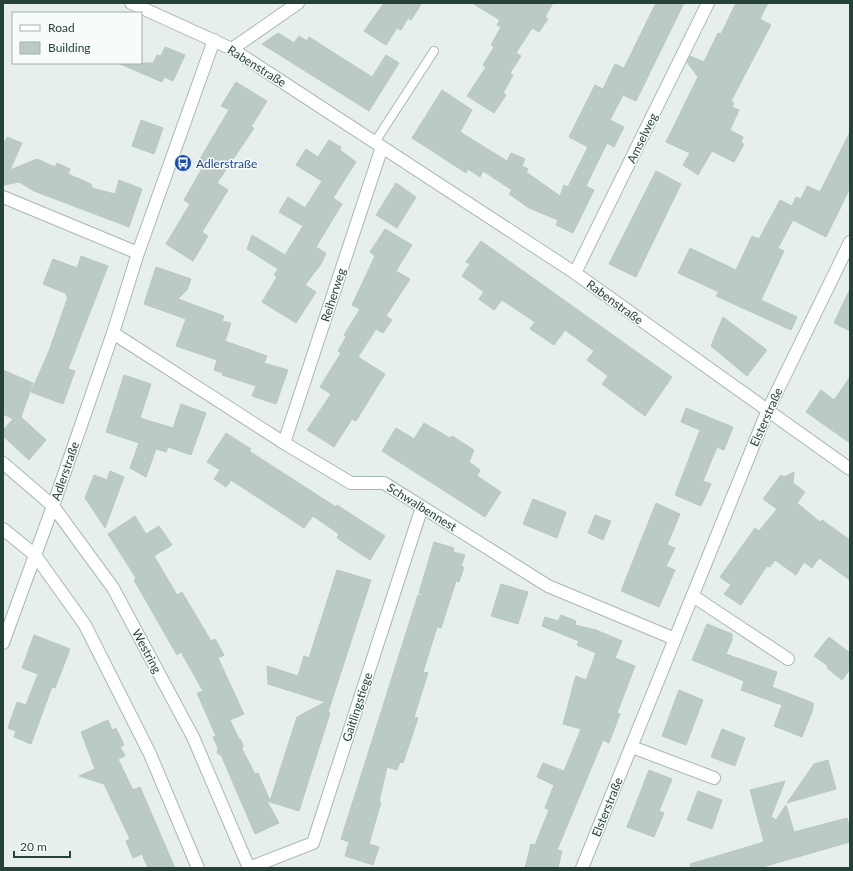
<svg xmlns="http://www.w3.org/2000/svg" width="853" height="871" font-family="Lato,sans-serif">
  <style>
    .building { fill: #bbcac4; stroke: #b8c9c2 }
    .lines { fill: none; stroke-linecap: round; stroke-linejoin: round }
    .lane-casing { stroke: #a8b8b2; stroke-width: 10 }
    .street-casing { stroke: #a8b8b2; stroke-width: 14 }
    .lane { stroke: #fff; stroke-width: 8 }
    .street { stroke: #fff; stroke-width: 12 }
    .labels { text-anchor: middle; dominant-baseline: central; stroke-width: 3; stroke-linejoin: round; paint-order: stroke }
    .street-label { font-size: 12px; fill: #24423a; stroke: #f7fbf9 }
    .transit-label { font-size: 12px; fill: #164399; stroke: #f7fbf9; text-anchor: start }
  </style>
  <rect width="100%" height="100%" fill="#e6efeb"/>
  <path class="building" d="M 384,3 L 422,3 L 411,20 L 408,18 L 401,30 L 397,28 L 386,45 L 364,31 Z
    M 472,3 L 553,3 L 545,17 L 548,19 L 539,32 L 532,28 L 516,53 L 521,56 L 510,73 L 513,75 L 503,93 L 506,95 L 494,113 L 467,96 L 486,67 L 483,65 L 494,47 L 491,45 L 501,27 L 497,25 L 500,20 Z
    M 656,3 L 684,3 L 636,101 L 623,95 L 610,120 L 624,127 L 614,147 L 607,143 L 586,186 L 594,190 L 573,233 L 556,225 L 558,220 L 529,208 L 509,194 L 512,190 L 483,171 L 480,177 L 468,169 L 466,173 L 412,138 L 442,90 L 472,110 L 460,132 L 507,161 L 511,153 L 525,159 L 522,166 L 528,169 L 526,172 L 560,196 L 564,185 L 568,187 L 588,147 L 569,137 L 595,85 L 603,89 L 615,64 L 624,68 Z
    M 736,3 L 768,3 L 760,19 L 771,25 L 731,101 L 734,103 L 732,107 L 739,110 L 730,130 L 743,137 L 741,143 L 744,144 L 734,162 L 712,151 L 698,175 L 683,165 L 690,153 L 666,142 L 698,77 L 687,62 L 690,56 L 704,62 L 718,33 L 721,34 Z
    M 278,33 L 294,43 L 299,36 L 307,41 L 309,37 L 372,77 L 386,55 L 399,63 L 369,111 L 262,44 Z
    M 165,47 L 185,55 L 173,81 L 164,77 L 162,82 L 118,63 L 153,63 L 157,55 L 161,56 Z
    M 236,82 L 267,101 L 251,127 L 254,128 L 217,183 L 228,190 L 202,232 L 208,236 L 193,261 L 166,244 L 190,204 L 184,200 L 204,165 L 198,162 L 229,110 L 221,106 Z
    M 141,120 L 163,128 L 154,154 L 132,146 Z
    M 850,132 L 850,188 L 826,237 L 793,220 L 778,248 L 784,251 L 761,300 L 797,317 L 791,330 L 716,296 L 719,292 L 678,273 L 690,248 L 736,270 L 752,236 L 759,239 L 780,200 L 792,206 L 796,197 L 801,199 L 807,186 L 820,192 Z
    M 7,137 L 22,143 L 10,170 L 37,159 L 55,167 L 57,163 L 70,169 L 68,174 L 91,184 L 92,188 L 115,194 L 119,180 L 142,189 L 129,227 L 34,191 L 19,182 L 4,185 L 3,187 L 3,145 Z
    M 329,140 L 341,147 L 340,150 L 356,162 L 333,198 L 342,204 L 316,247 L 326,253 L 321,264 L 305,285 L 316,292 L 296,323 L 262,302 L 277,277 L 274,275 L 278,269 L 247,249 L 252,235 L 285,255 L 303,226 L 279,212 L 288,197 L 305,208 L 322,181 L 296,165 L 306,149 L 318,157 Z
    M 656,171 L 681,184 L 636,277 L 609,264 Z
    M 396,183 L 416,197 L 397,228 L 376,215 Z
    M 385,229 L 412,245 L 396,271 L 410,279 L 386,316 L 392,320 L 383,333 L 376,329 L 358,357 L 385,374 L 356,421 L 352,419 L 334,447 L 307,430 L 331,394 L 320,387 L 341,353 L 338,351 L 346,337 L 344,335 L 360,309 L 352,305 L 375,256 L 370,252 Z
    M 481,241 L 672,377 L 645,416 L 602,384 L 608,376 L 587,360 L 594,351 L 565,330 L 554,345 L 530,329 L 535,322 L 502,300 L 494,310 L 479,299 L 484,292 L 462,276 L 470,264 L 466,262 Z
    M 81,256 L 108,266 L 68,369 L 75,371 L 63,404 L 31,392 L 49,351 L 68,297 L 66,296 L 67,294 L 43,284 L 53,259 L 77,268 Z
    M 156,267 L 191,279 L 187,290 L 178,299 L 224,316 L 222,321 L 231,323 L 225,341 L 267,356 L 264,363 L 288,370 L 276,404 L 252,396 L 256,386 L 222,375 L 223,373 L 214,370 L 217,360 L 176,346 L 186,319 L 144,304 Z
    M 850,289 L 850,331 L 834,323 Z
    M 723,317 L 767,350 L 747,376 L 711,346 Z
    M 3,370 L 33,383 L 21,417 L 46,440 L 29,460 L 3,436 L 3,430 L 13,419 L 3,414 Z
    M 124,375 L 151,384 L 140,418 L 173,428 L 181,404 L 206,413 L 191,455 L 168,447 L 166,452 L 156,449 L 146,477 L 130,468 L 139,443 L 106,432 Z
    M 850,377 L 850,443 L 806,412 L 821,390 L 834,400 Z
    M 686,408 L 733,427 L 724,450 L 717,447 L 703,481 L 711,484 L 701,506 L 675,495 L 700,430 L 681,422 Z
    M 424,423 L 450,438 L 452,436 L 474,450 L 469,462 L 480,470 L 477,476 L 501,492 L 485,517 L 382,451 L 396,428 L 414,439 Z
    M 226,433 L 251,449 L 249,451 L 336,507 L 337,505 L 385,536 L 370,560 L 337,538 L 339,534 L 313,516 L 304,528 L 231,480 L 226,487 L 214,479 L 220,470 L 207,462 Z
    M 110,471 L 124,477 L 105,528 L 85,498 L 94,475 L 107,480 Z
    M 794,472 L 793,483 L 805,492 L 797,503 L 820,522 L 822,520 L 850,540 L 850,580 L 819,558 L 812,568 L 804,562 L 796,575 L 775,560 L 770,567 L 767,566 L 741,605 L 724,594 L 731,585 L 720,577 L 755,528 L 759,531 L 777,509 L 763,499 L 781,475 L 784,477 Z
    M 533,499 L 566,512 L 557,538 L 523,524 Z
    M 656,503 L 680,514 L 667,545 L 675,548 L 666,566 L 675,570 L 659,607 L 621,591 Z
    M 595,515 L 611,521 L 603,540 L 588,533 Z
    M 135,516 L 146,534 L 159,526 L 172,545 L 154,556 L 177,595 L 182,592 L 211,641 L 215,639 L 224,655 L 218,658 L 244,714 L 230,720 L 239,739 L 241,740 L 243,746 L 242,749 L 255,774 L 258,773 L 270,801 L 297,717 L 325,702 L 268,684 L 267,666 L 298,676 L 304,656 L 309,658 L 337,570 L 371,580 L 328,712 L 330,713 L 299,811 L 267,801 L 279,823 L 255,834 L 221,755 L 217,753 L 218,748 L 213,737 L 216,736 L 197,693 L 203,691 L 181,652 L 177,655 L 134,580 L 136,578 L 108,534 Z
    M 434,542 L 454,548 L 453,552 L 465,555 L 461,566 L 464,567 L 459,582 L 456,581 L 441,628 L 437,627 L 423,672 L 428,673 L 414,717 L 418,718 L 403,763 L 400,762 L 397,770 L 387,767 L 379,802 L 381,802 L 369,844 L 379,847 L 373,865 L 345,856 L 349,842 L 341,839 L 418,595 L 425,597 L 419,593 Z
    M 501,584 L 528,592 L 518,624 L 491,616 Z
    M 561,615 L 576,621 L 575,625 L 596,630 L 622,641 L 615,658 L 635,666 L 617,713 L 620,714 L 609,743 L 603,740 L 557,850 L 562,851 L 558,868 L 525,868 L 531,844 L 535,845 L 549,810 L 545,808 L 554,785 L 537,777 L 543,763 L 564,771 L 581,729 L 563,724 L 573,686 L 576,676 L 586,680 L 596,653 L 577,645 L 579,641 L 542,626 L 545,617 L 558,621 Z
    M 707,624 L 732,634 L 732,640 L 726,654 L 777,672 L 772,687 L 813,703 L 813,709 L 802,737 L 774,726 L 782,705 L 741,690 L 744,681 L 692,660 Z
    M 34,635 L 70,649 L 55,688 L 52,687 L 31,744 L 14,737 L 16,731 L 8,728 L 17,702 L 26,705 L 38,674 L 22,668 Z
    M 829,637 L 850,653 L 850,669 L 842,680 L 827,668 L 828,666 L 814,656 Z
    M 679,690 L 703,700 L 686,745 L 662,736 Z
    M 108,720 L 112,730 L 116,728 L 124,745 L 120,747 L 125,756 L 118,759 L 133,790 L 140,787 L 175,868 L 148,868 L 142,854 L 133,858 L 126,841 L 130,839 L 104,784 L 79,776 L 95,769 L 81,732 Z
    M 722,729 L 745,738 L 735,766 L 711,757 Z
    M 828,760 L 836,789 L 787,803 L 814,764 Z
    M 649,770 L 672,779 L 659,811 L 664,813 L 654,837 L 627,827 Z
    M 785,781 L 771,817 L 776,820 L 786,805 L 794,832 L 847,818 L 850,828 L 850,842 L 759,868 L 691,868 L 690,864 L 764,842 L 750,790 Z
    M 698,791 L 722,800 L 712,829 L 687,820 Z"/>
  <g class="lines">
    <g class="lane-casing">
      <path id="lane" d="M 375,142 L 434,51"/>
    </g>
    <g class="street-casing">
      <path id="street" d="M 131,3 L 232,49 L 575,273 L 850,469
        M 232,49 L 298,3
        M 3,197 L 138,253
        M 575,273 L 708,3
        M 113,333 L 284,443 L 351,483 L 384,483 L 548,586 L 675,639
        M 284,443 L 382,147
        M 3,463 L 53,506 L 113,588 L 193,737 L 249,868 L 313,843 L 422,507
        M 3,529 L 35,555 L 85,625 L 150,754 L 198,868
        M 693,596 L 788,659
        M 3,643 L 53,506 L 113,333 L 138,253 L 214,40
        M 632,747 L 714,778
        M 582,868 L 767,412 L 850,242"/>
    </g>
    <use href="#lane" class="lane"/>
    <use href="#street" class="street"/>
  </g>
  <defs>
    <g id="bus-disc" transform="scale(0.9)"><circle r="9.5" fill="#1a4fb4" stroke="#f7fbf9"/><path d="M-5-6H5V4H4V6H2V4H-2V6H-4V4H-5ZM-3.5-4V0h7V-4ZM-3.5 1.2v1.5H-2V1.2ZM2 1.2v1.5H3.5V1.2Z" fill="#fff"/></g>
  </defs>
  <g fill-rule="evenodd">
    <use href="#bus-disc" x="183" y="163"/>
  </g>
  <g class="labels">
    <g class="street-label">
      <text transform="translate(257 66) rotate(32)">Rabenstraße</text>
      <text transform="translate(642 138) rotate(-64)">Amselweg</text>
      <text transform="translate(333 295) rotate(-72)">Reiherweg</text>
      <text transform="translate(615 302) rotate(36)">Rabenstraße</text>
      <text transform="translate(766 417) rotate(-66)">Elsterstraße</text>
      <text transform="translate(65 471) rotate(-71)">Adlerstraße</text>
      <text transform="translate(422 507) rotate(32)">Schwalbennest</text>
      <text transform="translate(147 651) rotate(62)">Westring</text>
      <text transform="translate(357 707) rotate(-72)">Gaitlingstiege</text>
      <text transform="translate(607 807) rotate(-68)">Elsterstraße</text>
    </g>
    <g class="transit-label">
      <text x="196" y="163">Adlerstraße</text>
    </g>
  </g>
  <rect width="853" height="871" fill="none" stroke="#24423a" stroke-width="8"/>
  <rect x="12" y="12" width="130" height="52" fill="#f7fbf9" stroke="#a3b1ad"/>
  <rect x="20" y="25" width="20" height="6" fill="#ffffff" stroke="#a3b1ad"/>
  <text x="48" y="32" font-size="12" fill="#24423a">Road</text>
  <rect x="20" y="42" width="20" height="12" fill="#bbcac4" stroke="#a3b1ad"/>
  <text x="48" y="52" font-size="12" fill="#24423a">Building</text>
  <path d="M14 851v6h56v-6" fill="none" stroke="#24423a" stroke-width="2"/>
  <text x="20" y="851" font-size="12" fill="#24423a" stroke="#f7fbf9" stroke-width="3" paint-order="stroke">20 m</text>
</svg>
